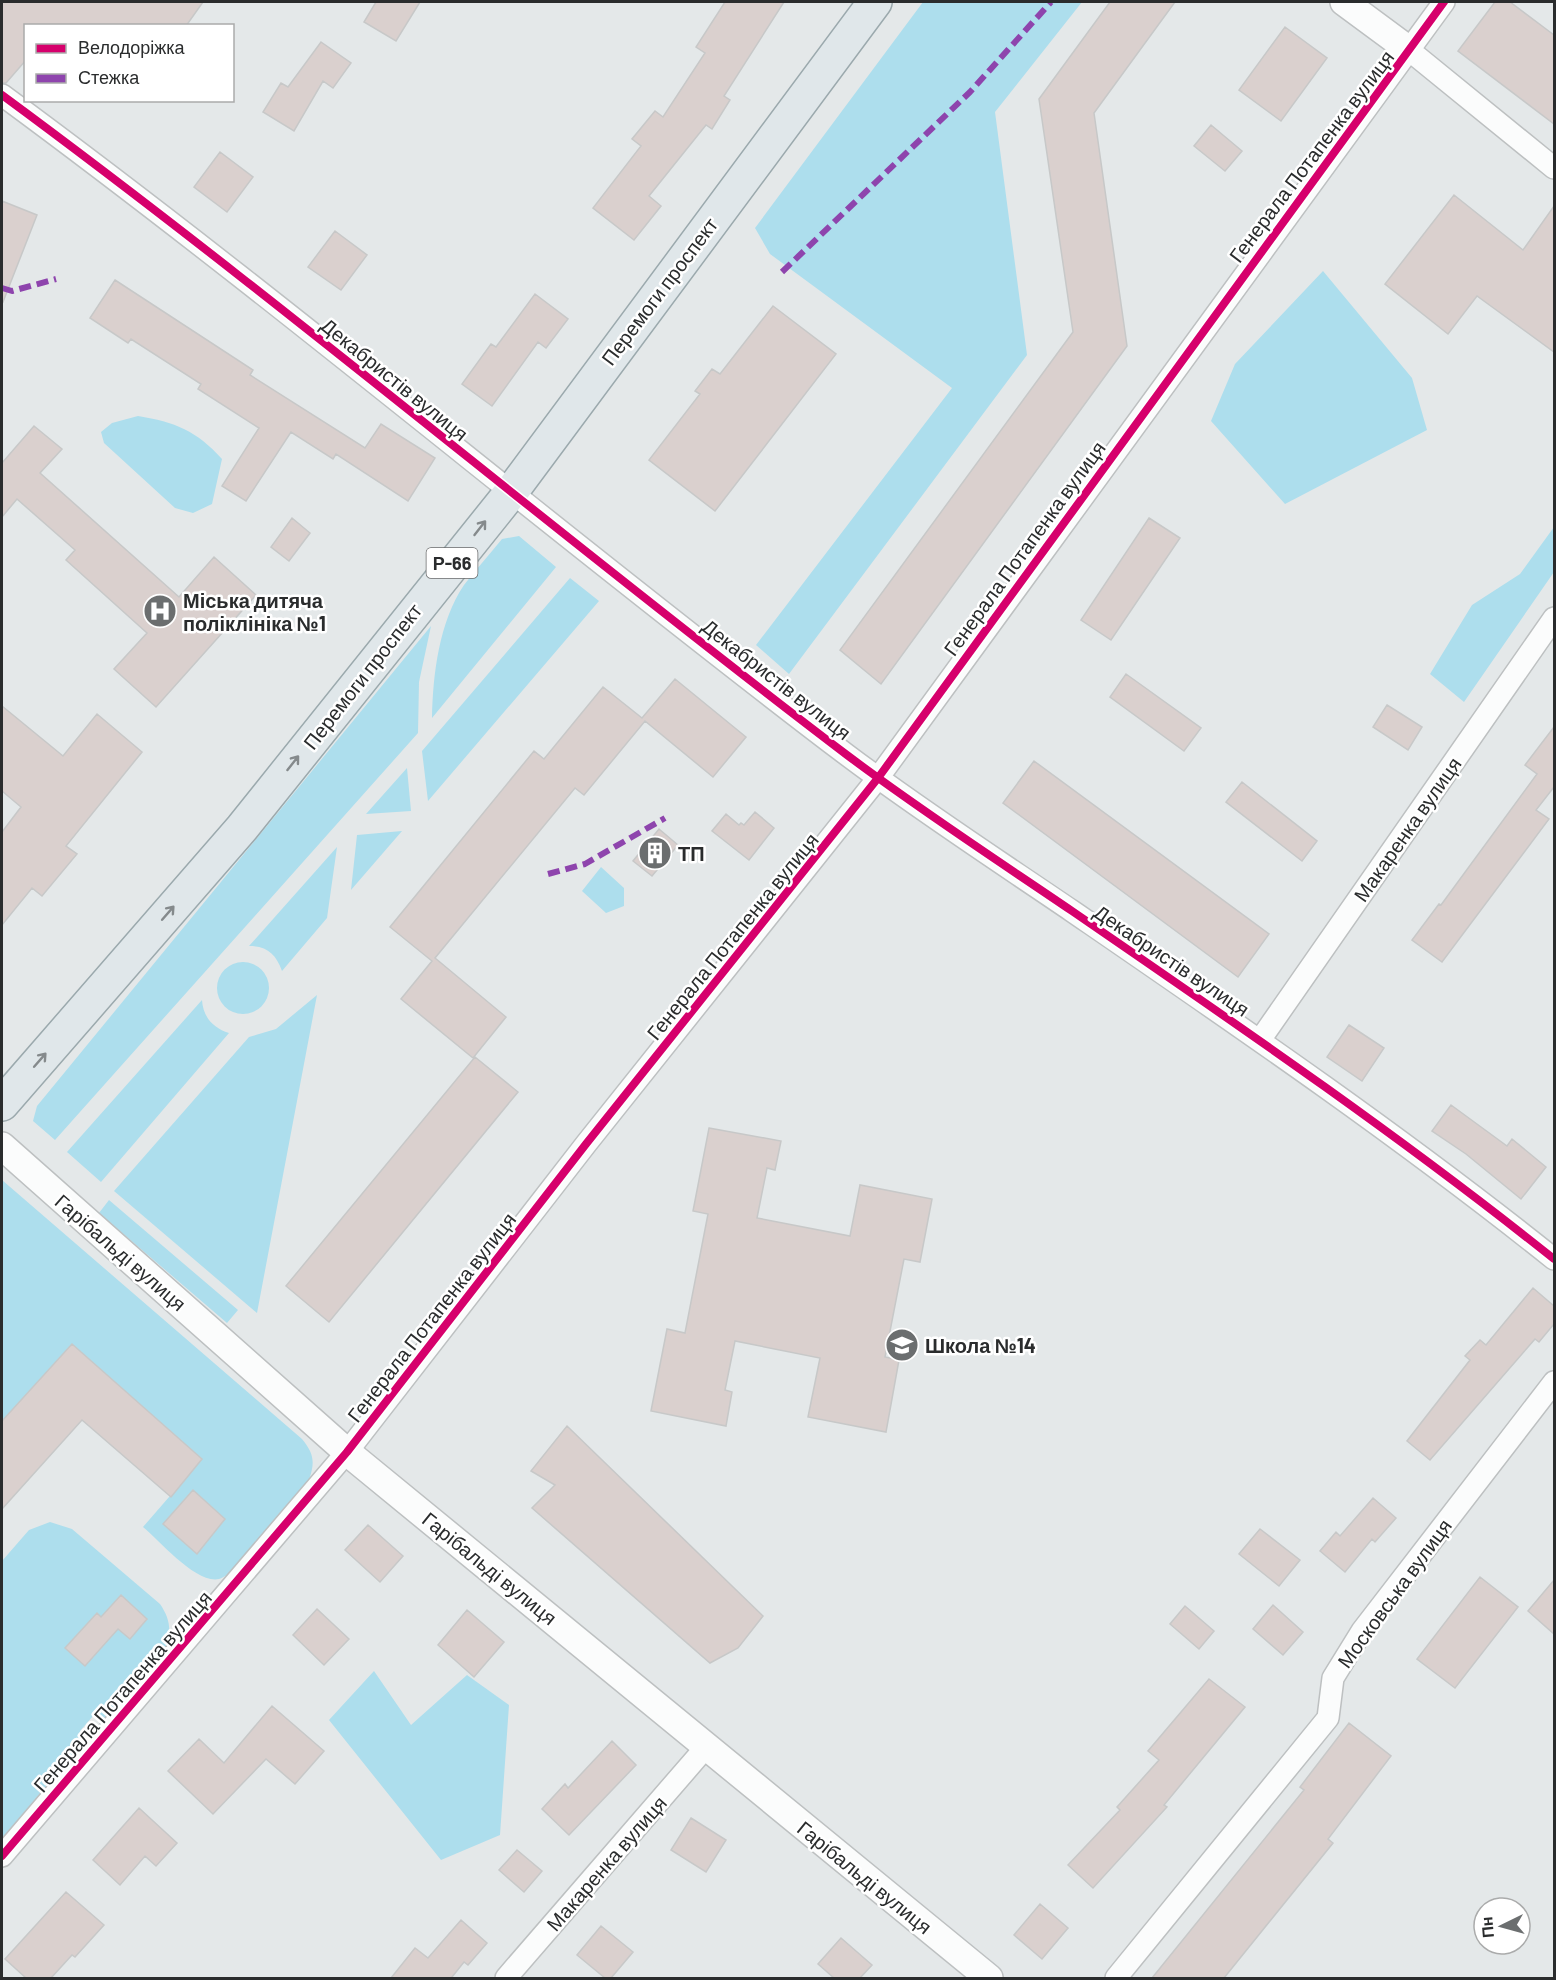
<svg xmlns="http://www.w3.org/2000/svg" width="1556" height="1980" font-family="Barlow,sans-serif">
  <style>
    .green { fill: #addeed }
    .building { fill: #dad0ce; stroke: #c7c8c8; stroke-width: 1.5 }
    .lines { fill: none; stroke-linecap: round; stroke-linejoin: round }
    .minor-casing { stroke: #bdc0c1; stroke-width: 24 }
    .tertiary-casing { stroke: #bdc0c1; stroke-width: 30 }
    .primary-casing { stroke: #9ba9ad; stroke-width: 36 }
    .minor { stroke: #fbfcfc; stroke-width: 21 }
    .tertiary { stroke: #fbfcfc; stroke-width: 27 }
    .primary { stroke: #e0e7ea; stroke-width: 33 }
    .quiet { stroke: #8e44ad; stroke-width: 6; stroke-dasharray: 12 6; stroke-linecap: butt }
    .cycleway-casing { stroke: #fff; stroke-width: 11 }
    .cycleway { stroke: #d6006c; stroke-width: 8 }
    .oneway { stroke: #858a8c }
    .labels { text-anchor: middle; dominant-baseline: central; stroke-width: 5; stroke-linejoin: round; paint-order: stroke }
    .shield { fill: #fff; stroke: #6a6b6c; stroke-width: 1.5 }
    .shield-label { font-size: 18px; font-weight: bold; fill: #2a2c2d }
    .street-label { font-size: 20px; fill: #2a2c2d; stroke: #fff }
    .poi-label { font-size: 20px; font-weight: bold; fill: #2a2c2d; stroke: #fff; text-anchor: start }
  </style>
  <rect width="100%" height="100%" fill="#e4e8e9"/>
  <path class="green" d="M 923,2 L 1082,2 L 995,112 L 1027,355 L 789,674 L 756,645 L 952,388 L 770,254 L 755,228 Z
    M 1323,271 L 1412,378 L 1427,430 L 1285,504 L 1211,421 L 1235,364 Z
    M 138,416 C 175,422 197,431 222,459 L 212,504 L 193,513 L 175,508 L 104,443 L 101,432 L 112,423 Z
    M 1554,527 L 1554,572 L 1464,702 L 1430,674 L 1472,605 L 1520,574 Z
    M 519,536 L 556,567 L 432,718 C 433,674 439,622 464,585 C 476,569 490,554 502,539 Z
    M 570,578 L 599,601 L 428,801 L 422,751 Z
    M 431,626 L 419,682 L 418,733 L 55,1140 L 33,1121 L 37,1106 Z
    M 407,768 L 411,811 L 366,814 Z
    M 402,831 L 351,890 L 357,835 Z
    M 337,847 L 327,918 L 282,971 C 276,954 267,946 249,946 Z
    M 601,867 L 624,888 L 624,906 L 606,913 L 582,891 Z
    M217 988a26 26 0 1 1 52 0a26 26 0 1 1-52 0Z
    M 317,995 L 257,1313 L 114,1191 L 249,1037 L 276,1029 Z
    M 202,1000 C 203,1017 213,1028 229,1033 L 101,1182 L 67,1152 Z
    M 2,1180 L 302,1439 C 315,1455 315,1463 308,1483 L 232,1572 C 228,1574 223,1578 219,1579 C 196,1584 160,1541 143,1527 L 202,1459 L 72,1345 L 2,1422 Z
    M 109,1200 L 238,1310 L 227,1323 L 99,1213 Z
    M 50,1522 L 72,1529 L 160,1604 C 171,1620 172,1633 164,1651 L 101,1722 L 93,1716 L 80,1731 L 88,1738 L 2,1838 L 2,1561 L 29,1530 Z
    M 374,1671 L 411,1725 L 467,1675 L 509,1705 L 500,1835 L 441,1860 L 329,1720 Z"/>
  <path class="building" d="M 2,2 L 203,2 L 186,26 L 26,26 L 26,60 L 6,83 L 2,83 Z
    M 376,2 L 420,2 L 396,41 L 364,22 Z
    M 725,2 L 784,2 L 724,96 L 730,100 L 712,129 L 706,125 L 649,196 L 661,206 L 634,240 L 593,208 L 641,146 L 632,139 L 655,111 L 663,117 L 705,53 L 696,47 Z
    M 1110,2 L 1175,2 L 1094,113 L 1127,346 L 881,684 L 840,650 L 1073,332 L 1039,99 Z
    M 1495,2 L 1510,2 L 1554,35 L 1554,124 L 1458,51 Z
    M 1285,27 L 1327,58 L 1281,121 L 1239,90 Z
    M 321,42 L 351,63 L 333,88 L 323,81 L 294,131 L 263,112 L 281,83 L 288,87 Z
    M 1211,125 L 1242,151 L 1225,171 L 1194,146 Z
    M 220,152 L 253,177 L 227,212 L 194,187 Z
    M 1454,195 L 1523,250 L 1554,206 L 1554,352 L 1477,296 L 1448,334 L 1385,284 Z
    M 2,201 L 37,215 L 3,302 L 2,301 Z
    M 335,231 L 367,255 L 341,290 L 308,267 Z
    M 115,280 L 253,370 L 250,375 L 365,448 L 381,424 L 435,458 L 408,501 L 336,454 L 333,459 L 291,432 L 246,501 L 222,486 L 259,428 L 198,389 L 201,384 L 131,339 L 128,343 L 90,318 Z
    M 535,294 L 568,319 L 546,348 L 538,342 L 492,406 L 462,384 L 491,344 L 496,347 Z
    M 773,306 L 836,354 L 715,511 L 649,460 L 700,394 L 695,391 L 712,369 L 720,374 Z
    M 34,426 L 62,449 L 40,473 L 179,597 L 214,557 L 256,595 L 156,707 L 114,669 L 147,633 L 66,560 L 75,550 L 17,499 L 2,517 L 2,463 Z
    M 292,518 L 310,533 L 289,561 L 271,547 Z
    M 1149,518 L 1180,538 L 1111,640 L 1081,620 Z
    M 1126,674 L 1201,728 L 1184,751 L 1110,697 Z
    M 675,679 L 746,737 L 713,777 L 645,721 L 584,795 L 575,788 L 435,958 L 506,1017 L 473,1058 L 401,999 L 432,961 L 390,927 L 534,751 L 544,759 L 603,687 L 642,718 Z
    M 1387,705 L 1422,727 L 1408,750 L 1373,727 Z
    M 2,706 L 63,756 L 97,714 L 142,752 L 66,846 L 77,854 L 42,896 L 32,888 L 2,925 L 2,832 L 21,807 L 2,791 Z
    M 1554,727 L 1554,787 L 1536,810 L 1549,819 L 1442,962 L 1412,940 L 1439,904 L 1441,905 L 1537,774 L 1525,765 Z
    M 1034,761 L 1269,934 L 1238,977 L 1003,803 Z
    M 1242,782 L 1317,841 L 1302,861 L 1226,802 Z
    M 755,812 L 774,828 L 749,860 L 712,831 L 726,814 L 739,825 L 741,823 L 744,825 Z
    M 659,829 L 678,845 L 652,876 L 633,861 Z
    M 1349,1025 L 1384,1048 L 1362,1081 L 1327,1057 Z
    M 475,1057 L 518,1092 L 329,1322 L 286,1286 Z
    M 1451,1105 L 1507,1146 L 1512,1139 L 1546,1167 L 1521,1199 L 1466,1154 L 1432,1131 Z
    M 709,1128 L 781,1141 L 775,1170 L 767,1168 L 757,1218 L 850,1236 L 860,1185 L 932,1199 L 920,1262 L 904,1259 L 885,1357 L 899,1360 L 886,1432 L 808,1417 L 820,1358 L 735,1341 L 725,1390 L 732,1392 L 726,1426 L 651,1411 L 667,1329 L 685,1333 L 708,1214 L 693,1211 Z
    M 1533,1288 L 1554,1306 L 1554,1324 L 1539,1342 L 1535,1339 L 1430,1460 L 1407,1441 L 1470,1360 L 1465,1356 L 1480,1340 L 1486,1345 Z
    M 72,1344 L 202,1459 L 171,1497 L 82,1420 L 2,1509 L 2,1421 Z
    M 567,1426 L 763,1616 L 738,1648 L 710,1663 L 532,1508 L 555,1485 L 531,1471 Z
    M 193,1490 L 225,1519 L 197,1554 L 163,1524 Z
    M 1373,1498 L 1396,1518 L 1375,1542 L 1372,1539 L 1345,1572 L 1320,1551 L 1336,1532 L 1340,1536 Z
    M 368,1525 L 403,1556 L 380,1582 L 345,1550 Z
    M 1260,1529 L 1300,1560 L 1279,1586 L 1239,1554 Z
    M 1480,1577 L 1518,1607 L 1455,1688 L 1417,1659 Z
    M 1554,1580 L 1554,1634 L 1528,1611 Z
    M 121,1595 L 147,1619 L 130,1639 L 118,1629 L 85,1666 L 65,1648 L 97,1613 L 101,1617 Z
    M 1273,1605 L 1303,1632 L 1283,1655 L 1253,1629 Z
    M 1185,1606 L 1214,1631 L 1199,1649 L 1170,1624 Z
    M 317,1609 L 349,1639 L 324,1665 L 293,1635 Z
    M 467,1610 L 504,1642 L 474,1677 L 438,1645 Z
    M 1209,1679 L 1245,1707 L 1164,1805 L 1167,1807 L 1093,1888 L 1068,1865 L 1120,1810 L 1117,1807 L 1159,1760 L 1148,1751 Z
    M 272,1706 L 324,1751 L 295,1784 L 266,1759 L 213,1814 L 168,1771 L 199,1739 L 224,1763 Z
    M 1349,1723 L 1391,1756 L 1328,1839 L 1333,1843 L 1224,1978 L 1152,1978 L 1304,1790 L 1300,1787 Z
    M 612,1741 L 636,1765 L 569,1835 L 542,1809 L 565,1784 L 568,1788 Z
    M 139,1808 L 177,1843 L 156,1866 L 145,1856 L 120,1885 L 93,1860 Z
    M 691,1818 L 726,1840 L 706,1872 L 671,1850 Z
    M 517,1850 L 542,1871 L 524,1892 L 499,1870 Z
    M 66,1892 L 104,1925 L 75,1957 L 72,1955 L 51,1978 L 26,1978 L 5,1959 Z
    M 1040,1904 L 1068,1928 L 1042,1959 L 1014,1935 Z
    M 461,1920 L 487,1943 L 468,1965 L 464,1962 L 452,1977 L 454,1978 L 391,1978 L 415,1948 L 428,1958 Z
    M 601,1926 L 633,1952 L 611,1978 L 605,1978 L 577,1955 Z
    M 841,1938 L 872,1965 L 860,1978 L 834,1978 L 818,1964 Z"/>
  <g class="lines">
    <g class="minor-casing">
      <path id="minor" d="M 1409,50 L 1554,168
        M 2,95 C 290,307 562,539 847,755 C 920,810 997,860 1072,911 C 1235,1023 1399,1135 1554,1259
        M 1260,1040 L 1554,618
        M 2,1856 L 347,1452 L 586,1144 L 878,778 L 1444,2
        M 506,1978 L 706,1747
        M 1116,1978 L 1328,1718 L 1333,1678 L 1362,1631 L 1554,1382"/>
    </g>
    <g class="tertiary-casing">
      <path id="tertiary" d="M 1344,2 L 1409,50
        M 2,1146 L 347,1452 L 989,1978"/>
    </g>
    <g class="primary-casing">
      <path id="primary" d="M 2,1104 L 242,828 L 512,491 L 875,2"/>
    </g>
    <use href="#minor" class="minor"/>
    <use href="#tertiary" class="tertiary"/>
    <use href="#primary" class="primary"/>
    <path class="quiet" d="M 782,272 L 970,92 L 1051,2
      M 2,288 L 12,291 L 56,279
      M 548,874 L 585,864 L 665,818"/>
    <g class="cycleway-casing">
      <path id="cycleway" d="M 2,95 C 290,307 562,539 847,755 C 920,810 997,860 1072,911 C 1235,1023 1399,1135 1554,1259
        M 2,1856 L 347,1452 L 586,1144 L 878,778 L 1444,2"/>
    </g>
    <use href="#cycleway" class="cycleway"/>
  </g>
  <defs><path id="oneway-shaft" d="M-6 0H5M1.5-3L5.5 0L1.5 3" fill="none" stroke-width="1.6" stroke-linecap="round" stroke-linejoin="round" transform="scale(1.5)"/></defs>
  <g class="oneway">
    <use href="#oneway-shaft" transform="translate(480 528) rotate(-52)"/>
    <use href="#oneway-shaft" transform="translate(293 763) rotate(-52)"/>
    <use href="#oneway-shaft" transform="translate(168 913) rotate(-49)"/>
    <use href="#oneway-shaft" transform="translate(40 1060) rotate(-49)"/>
  </g>
  <defs>
    <g id="hospital-disc" transform="scale(1.725)"><circle r="9.5" fill="#6b6e6f" stroke="#fff"/><path d="M-5-5h3v3.5h4V-5h3V5h-3V1.5h-4V5h-3Z" fill="#fff"/></g>
    <g id="building-disc" transform="scale(1.725)"><circle r="9.5" fill="#6b6e6f" stroke="#fff"/><path d="M-4-6H4V6H1V3H-1V6H-4ZM-2.5-4.3h1.7v1.8h-1.7ZM.8-4.3h1.7v1.8H.8ZM-2.5-1h1.7V.8h-1.7ZM.8-1h1.7V.8H.8Z" fill="#fff"/></g>
    <g id="school-disc" transform="scale(1.725)"><circle r="9.5" fill="#6b6e6f" stroke="#fff"/><path d="M0-5L7-2L0 1L-7-2ZM-4 1L0 2.5L4 1V4Q0 6-4 4Z" fill="#fff"/></g>
  </defs>
  <g fill-rule="evenodd">
    <use href="#hospital-disc" x="160" y="611"/>
    <use href="#building-disc" x="655" y="853"/>
    <use href="#school-disc" x="902" y="1345"/>
  </g>
  <g class="labels">
    <rect class="shield" x="426.5" y="548" width="51" height="30" rx="4.5"/>
    <g class="shield-label">
      <text x="452" y="563">Р-66</text>
    </g>
    <g class="street-label">
      <text transform="translate(1311 156) rotate(-53)">Генерала Потапенка вулиця</text>
      <text transform="translate(659 291) rotate(-53)">Перемоги проспект</text>
      <text transform="translate(395 379) rotate(39)">Декабристів вулиця</text>
      <text transform="translate(1024 548) rotate(-54)">Генерала Потапенка вулиця</text>
      <text transform="translate(362 676) rotate(-52)">Перемоги проспект</text>
      <text transform="translate(777 679) rotate(38)">Декабристів вулиця</text>
      <text transform="translate(1407 829) rotate(-55)">Макаренка вулиця</text>
      <text transform="translate(732 936) rotate(-51)">Генерала Потапенка вулиця</text>
      <text transform="translate(1172 960) rotate(34)">Декабристів вулиця</text>
      <text transform="translate(121 1252) rotate(41)">Гарібальді вулиця</text>
      <text transform="translate(431 1317) rotate(-52)">Генерала Потапенка вулиця</text>
      <text transform="translate(490 1568) rotate(39)">Гарібальді вулиця</text>
      <text transform="translate(1394 1593) rotate(-54)">Московська вулиця</text>
      <text transform="translate(122 1691) rotate(-49)">Генерала Потапенка вулиця</text>
      <text transform="translate(606 1863) rotate(-49)">Макаренка вулиця</text>
      <text transform="translate(865 1877) rotate(39)">Гарібальді вулиця</text>
    </g>
    <g class="poi-label">
      <text x="183" y="600">Міська дитяча<tspan x="183" dy="23">поліклініка №1</tspan></text>
      <text x="678" y="853">ТП</text>
      <text x="925" y="1345">Школа №14</text>
    </g>
  </g>
  <rect width="1556" height="1980" fill="none" stroke="#2a2c2d" stroke-width="6"/>
  <rect x="24" y="24" width="210" height="78" fill="#ffffff" stroke="#aaabab" stroke-width="1.5"/>
  <rect x="36" y="44" width="30" height="9" fill="#d6006c" stroke="#aaabab" stroke-width="1.5"/>
  <text x="78" y="54" font-size="18" fill="#2a2c2d">Велодоріжка</text>
  <rect x="36" y="74" width="30" height="9" fill="#8e44ad" stroke="#aaabab" stroke-width="1.5"/>
  <text x="78" y="84" font-size="18" fill="#2a2c2d">Стежка</text>
  <g transform="translate(1502 1926) rotate(265)"><circle r="28" fill="#ffffff" stroke="#aaabab" stroke-width="1.5"/>
  <path d="M0-4.5L10 22L0 15L-10 22Z" fill="#6b6e6f"/>
  <text y="-9" font-size="16" font-weight="bold" text-anchor="middle" fill="#2a2c2d">Пн</text>
  </g>
</svg>
